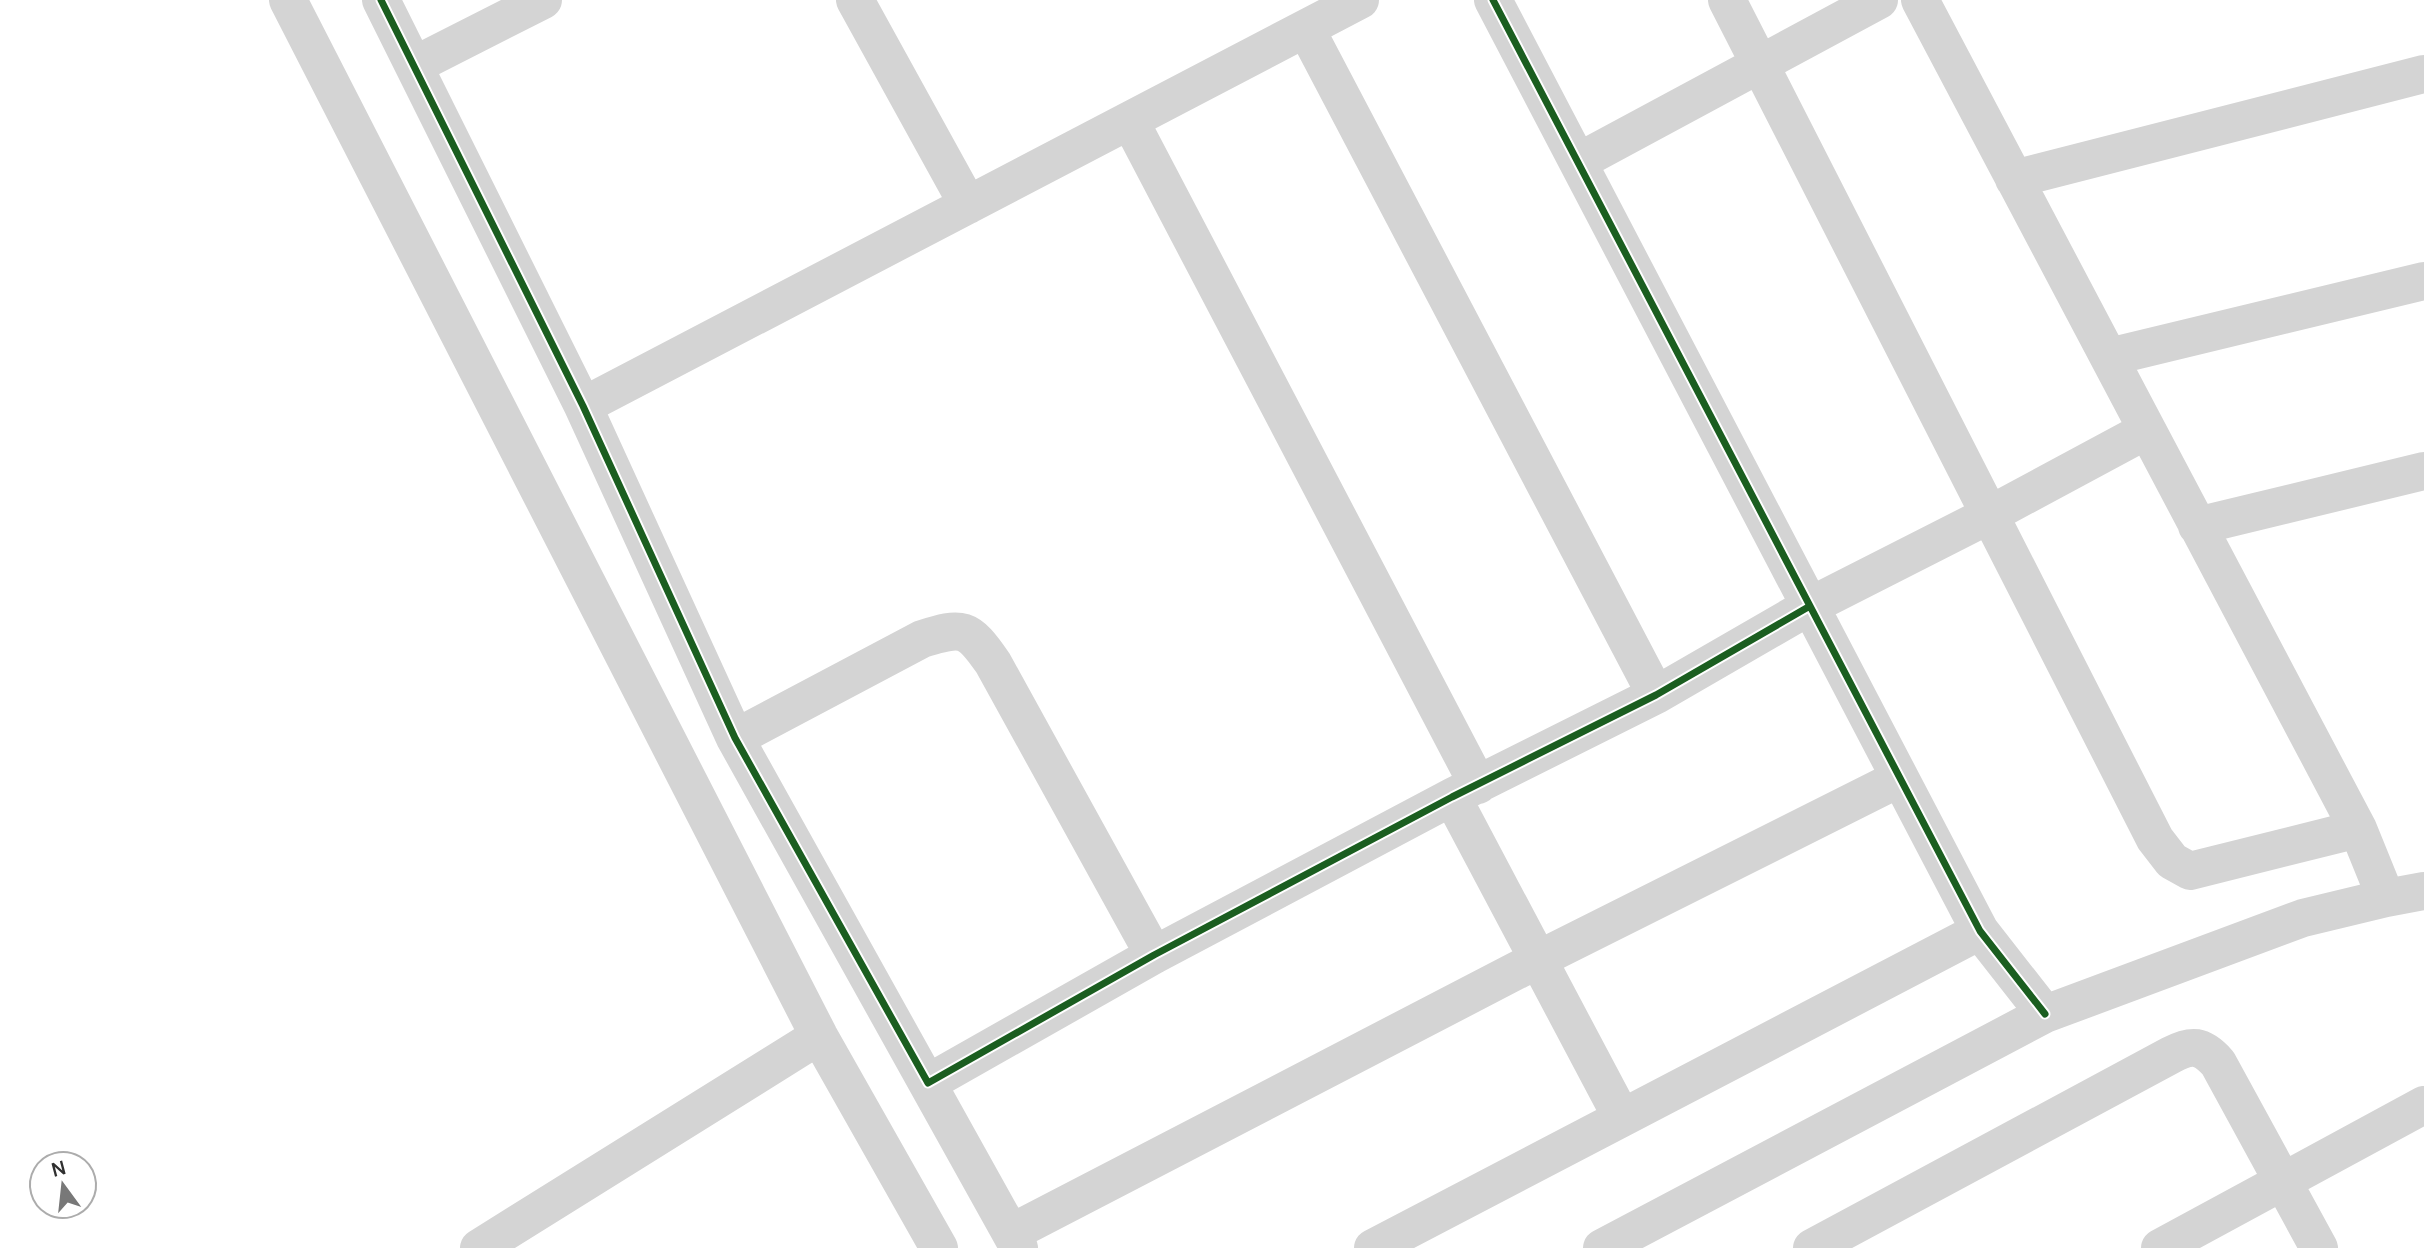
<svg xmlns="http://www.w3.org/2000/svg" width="2424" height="1248" font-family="Manrope,sans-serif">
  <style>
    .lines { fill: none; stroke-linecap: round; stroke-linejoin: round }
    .minor { stroke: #d4d4d4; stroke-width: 38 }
    .cycleway-casing { stroke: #fff; stroke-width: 11 }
    .cycleway { stroke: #1b5e20; stroke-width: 7 }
  </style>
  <rect width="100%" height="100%" fill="#fff"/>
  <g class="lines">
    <path class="minor" d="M 288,0 L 819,1036 L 939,1248
      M 381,0 L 583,406 L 735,738 L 1019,1248
      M 855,0 L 968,205
      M 1493,0 L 1980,931 L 2045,1014
      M 1727,0 L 2155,839 L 2172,861 L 2190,871 L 2358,829
      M 1920,0 L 2358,829 L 2386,898
      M 1306,29 L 1656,695
      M 415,65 L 543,0
      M 1130,121 L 1478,785
      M 1578,162 L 1879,0
      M 2014,179 L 2424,74
      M 2109,357 L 2424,281
      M 583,406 L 1360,0
      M 2197,526 L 2424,471
      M 735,738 L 922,639 C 963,626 968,627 993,663 L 1154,955
      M 1452,797 L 1622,1118
      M 928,1083 L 1154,955 L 1452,797 L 1656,695 L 1810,606 L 1989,515 L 2147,430
      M 1011,1233 L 1537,960 L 1900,778
      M 479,1248 L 819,1036
      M 1373,1248 L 1980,931
      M 1602,1248 L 2045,1014 L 2303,918 L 2386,898 L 2424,891
      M 1812,1248 L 2171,1055 C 2192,1044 2202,1045 2218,1063 L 2319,1248
      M 2160,1248 L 2424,1105"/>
    <g class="cycleway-casing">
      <path id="cycleway" d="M 381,0 L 583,406 L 735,738 L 928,1083 L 1154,955 L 1452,797 L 1656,695 L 1810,606
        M 1493,0 L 1980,931 L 2045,1014"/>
    </g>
    <use href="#cycleway" class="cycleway"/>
  </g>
  <g transform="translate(63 1185) rotate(345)"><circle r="33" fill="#ffffff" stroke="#acacac" stroke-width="2"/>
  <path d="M0-5L12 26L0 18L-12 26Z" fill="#787878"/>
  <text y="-10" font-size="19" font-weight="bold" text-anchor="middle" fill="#303030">N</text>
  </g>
</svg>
